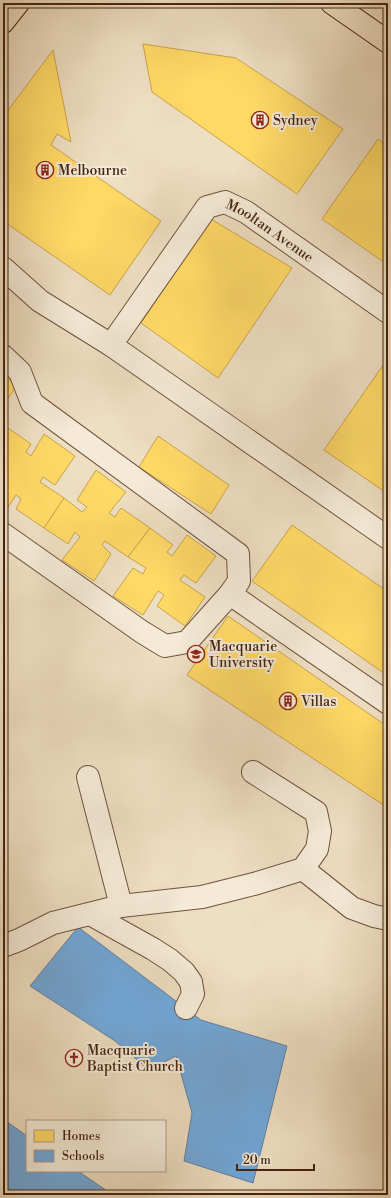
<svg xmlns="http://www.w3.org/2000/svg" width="391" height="1198" viewBox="0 0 391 1198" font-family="'Libre Bodoni',serif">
<rect width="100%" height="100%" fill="#eedec2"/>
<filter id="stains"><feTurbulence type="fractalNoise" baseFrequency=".005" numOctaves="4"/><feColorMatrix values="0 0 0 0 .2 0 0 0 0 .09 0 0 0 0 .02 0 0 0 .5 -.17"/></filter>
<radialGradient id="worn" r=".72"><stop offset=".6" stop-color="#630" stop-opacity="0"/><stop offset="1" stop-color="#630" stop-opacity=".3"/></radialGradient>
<!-- homes -->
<g fill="#ffd966" stroke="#c8a34c">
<polygon points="143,44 236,58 343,129 297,194 152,92"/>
<polygon points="53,50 71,142 57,134 51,145 161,221 110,295 3,221 3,117"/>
<polygon points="378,139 388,146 388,265 322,219"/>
<polygon points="211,219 292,268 218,378 141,323"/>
<polygon points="388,358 388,494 324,450"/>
<polygon points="3,376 17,385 3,406"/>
<polygon points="3,425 8,428 3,435"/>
<polygon points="8,428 31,444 26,452 31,456 44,434 75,456 55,485 43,477 40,482 64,498 44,528 16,509 21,499 16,495 3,515 3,475 6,470 3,468 3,435"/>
<polygon points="158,436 229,485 211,514 139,467"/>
<polygon points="96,470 126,492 109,513 115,517 121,508 150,528 128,557 105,541 102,545 111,554 94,581 62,560 80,537 75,532 68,544 44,528 64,498 82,512 87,507 77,500"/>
<polygon points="292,525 388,592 388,676 252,581"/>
<polygon points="150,528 173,545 167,552 172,556 187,535 216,556 196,583 184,575 180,580 205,597 185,626 157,606 164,595 158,591 143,615 113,596 133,568 143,574 146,568 128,557"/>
<polygon points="228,616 388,727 388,808 187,675"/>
</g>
<!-- schools -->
<g fill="#6fa8dc" stroke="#63809f">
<polygon points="78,927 201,1020 287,1046 253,1183 184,1161 192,1113 176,1056 149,1070 115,1041 30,986"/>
<polygon points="3,1119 27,1136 27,1171 78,1171 113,1195 3,1195"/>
</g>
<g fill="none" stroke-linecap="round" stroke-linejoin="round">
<defs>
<g id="minor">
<polyline points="3,268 40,301 111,345 388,538"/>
<path id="s1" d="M111,345L207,207L225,202L246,212L388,312"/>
<polyline points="3,356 20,372 32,403 238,554 239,581 230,594 187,642 165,646 142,632 3,534"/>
<polyline points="230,594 388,703"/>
<polyline points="88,777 121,906"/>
<polyline points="303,869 352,908 374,916 388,919"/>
<polyline points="90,914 153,949 170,960 184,972 191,982 193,994 186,1008"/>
<polyline points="3,946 19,940 53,923 121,906 202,897 254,884 303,869 317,849 320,831 316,812 253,772"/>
</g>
<g id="major">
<polyline points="332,3 388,42"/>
<polyline points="3,22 18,3"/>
</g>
</defs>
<!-- minor casing -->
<use href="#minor" stroke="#70523d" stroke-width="24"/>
<!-- major casing -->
<use href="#major" stroke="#462411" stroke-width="24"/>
<!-- minor -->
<use href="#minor" stroke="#f4ead7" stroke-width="22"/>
<!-- major -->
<use href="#major" stroke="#eedec2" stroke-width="22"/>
</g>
<!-- icons -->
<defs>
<symbol id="building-ring" viewBox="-11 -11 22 22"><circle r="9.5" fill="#f4ead7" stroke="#8f2418" stroke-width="1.5"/><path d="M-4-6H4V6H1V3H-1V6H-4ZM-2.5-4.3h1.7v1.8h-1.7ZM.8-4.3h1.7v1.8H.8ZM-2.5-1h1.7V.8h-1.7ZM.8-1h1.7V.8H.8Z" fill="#8f2418"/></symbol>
<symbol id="university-ring" viewBox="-11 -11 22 22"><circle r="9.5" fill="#f4ead7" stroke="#8f2418" stroke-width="1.5"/><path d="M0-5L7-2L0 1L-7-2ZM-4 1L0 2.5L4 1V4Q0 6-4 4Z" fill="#8f2418"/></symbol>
<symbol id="church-ring" viewBox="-11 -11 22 22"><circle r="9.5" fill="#f4ead7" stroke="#8f2418" stroke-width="1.5"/><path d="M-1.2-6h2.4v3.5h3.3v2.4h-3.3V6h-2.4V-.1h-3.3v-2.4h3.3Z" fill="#8f2418"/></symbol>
</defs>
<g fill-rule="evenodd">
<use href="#building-ring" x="250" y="110" width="20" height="20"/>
<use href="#building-ring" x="35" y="160" width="20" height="20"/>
<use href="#university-ring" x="186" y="644" width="20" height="20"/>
<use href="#building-ring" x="278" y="691" width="20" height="20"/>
<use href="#church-ring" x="64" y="1048" width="20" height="20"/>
</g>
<g text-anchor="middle" stroke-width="4" stroke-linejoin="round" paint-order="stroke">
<!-- poi labels -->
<g font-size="14" fill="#462411" stroke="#f4ead7" text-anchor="start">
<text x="273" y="125">Sydney</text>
<text x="58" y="175">Melbourne</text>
<text x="209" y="651">Macquarie<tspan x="209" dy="16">University</tspan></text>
<text x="301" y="706">Villas</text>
<text x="87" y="1055">Macquarie<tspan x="87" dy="16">Baptist Church</tspan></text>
</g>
<!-- street labels -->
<g font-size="14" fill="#462411" stroke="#f4ead7">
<text dy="5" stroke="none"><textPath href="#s1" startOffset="240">Mooltan Avenue</textPath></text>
</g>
</g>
<!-- margin -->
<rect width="391" height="1198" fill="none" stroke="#eedec2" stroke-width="16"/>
<rect x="4" y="4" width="383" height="1190" fill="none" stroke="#462411" stroke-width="2"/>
<rect x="8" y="8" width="375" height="1182" fill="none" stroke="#462411"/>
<!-- legend -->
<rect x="26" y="1120" width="140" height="52" fill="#f4ead7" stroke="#ae9b88"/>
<rect x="34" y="1130" width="20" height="12" fill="#ffd966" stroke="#ae9b88"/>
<text x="62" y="1140" font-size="12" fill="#462411">Homes</text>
<rect x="34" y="1150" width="20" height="12" fill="#6fa8dc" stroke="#ae9b88"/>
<text x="62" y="1160" font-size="12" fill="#462411">Schools</text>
<!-- scale -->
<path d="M237 1164v6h77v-6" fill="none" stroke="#462411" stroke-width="2"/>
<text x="243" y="1164" font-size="12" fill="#462411" stroke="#f4ead7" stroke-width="3" paint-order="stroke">20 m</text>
<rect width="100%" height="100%" filter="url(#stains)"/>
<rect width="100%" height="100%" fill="url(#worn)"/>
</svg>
